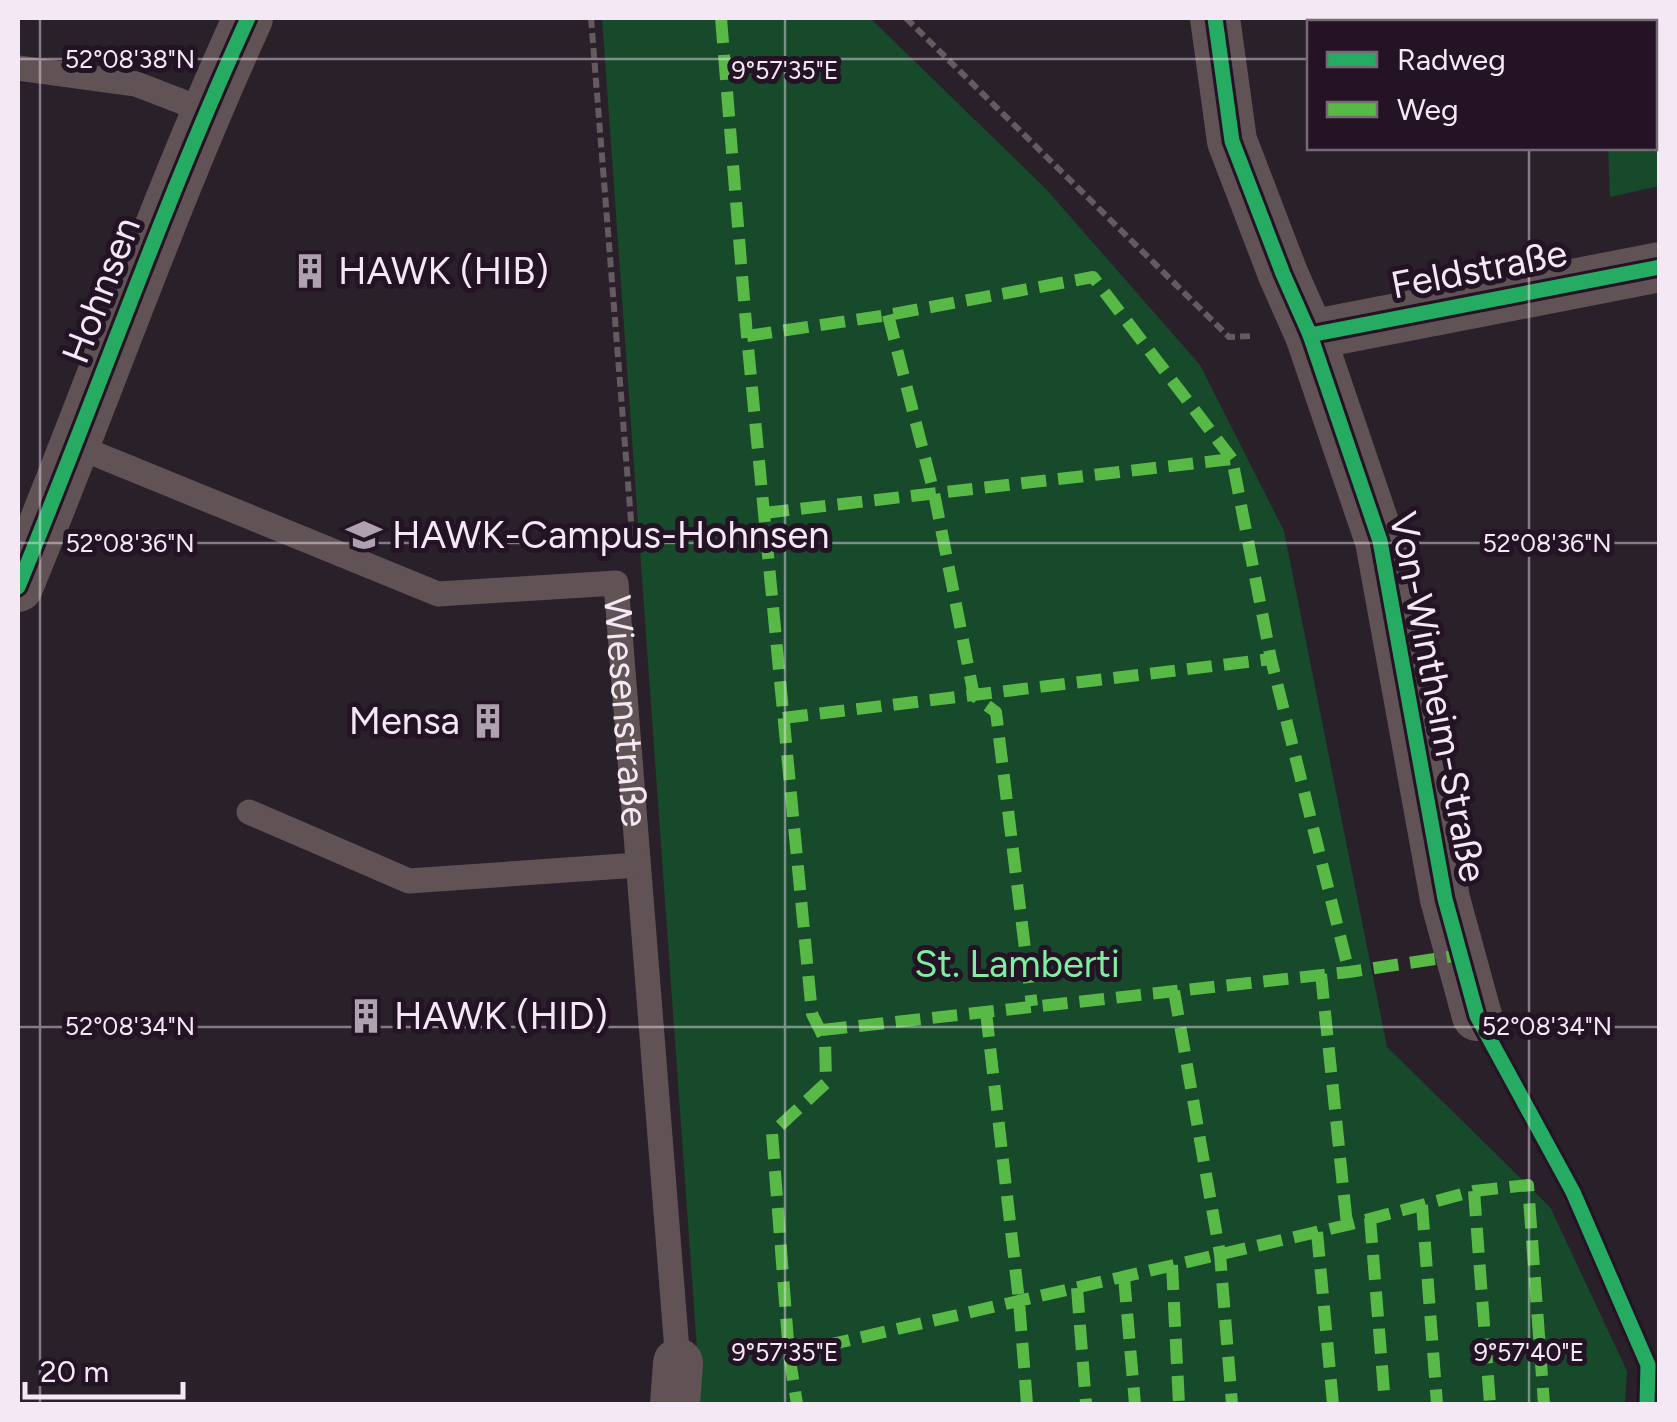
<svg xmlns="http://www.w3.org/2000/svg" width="1677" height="1422" viewBox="0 0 1677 1422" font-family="Figtree,sans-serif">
<rect width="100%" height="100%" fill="#2a202a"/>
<!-- green -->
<g fill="#164a2a">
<polygon points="602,18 870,18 1046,189 1200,365 1284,531 1387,1047 1550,1207 1627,1371 1625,1404 697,1404 698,1363"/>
<polygon points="1655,124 1659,126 1659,186 1610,197 1608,148 1654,148"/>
</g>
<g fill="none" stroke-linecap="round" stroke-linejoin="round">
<!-- path -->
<g stroke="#655a5e" stroke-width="6" stroke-dasharray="10 5" stroke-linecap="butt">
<polyline points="591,18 632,533 627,549"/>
<polyline points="906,18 1229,337 1253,336"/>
</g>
<!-- lane -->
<g stroke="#615355" stroke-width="25">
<polyline points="18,68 136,84 206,111"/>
<path id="s1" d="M76,446L438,594L616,583L678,1363"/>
<polyline points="249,812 409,881 638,865"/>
</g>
<!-- street -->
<g stroke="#615355" stroke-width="50">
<polyline points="1215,18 1232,141 1283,274 1310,335 1380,541 1445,899 1477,1016"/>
<polyline points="1310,335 1660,267"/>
<path d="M18,587C96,398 163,204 248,18"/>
<polyline points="675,1404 678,1363"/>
</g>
<!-- quiet -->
<g stroke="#58b947" stroke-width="12" stroke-dasharray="25 12" stroke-linecap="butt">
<polyline points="721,18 747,336 812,1014 825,1040 826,1083 772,1133 789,1354 797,1404"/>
<polyline points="888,315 934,493 974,696 996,712 1032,1006"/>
<polyline points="747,336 888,315 1093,277 1232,459"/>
<polyline points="764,513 1232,459 1271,659"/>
<polyline points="783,718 1271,659 1349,972"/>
<polyline points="1321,974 1347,1225"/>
<polyline points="1174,991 1220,1254 1232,1404"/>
<polyline points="986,1012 1019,1301 1027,1404"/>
<polyline points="822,1030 1349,972 1461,955"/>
<polyline points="1474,1191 1490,1404"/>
<polyline points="1422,1205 1437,1404"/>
<polyline points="1370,1218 1385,1404"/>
<polyline points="1317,1232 1333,1404"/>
<polyline points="1172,1265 1179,1404"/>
<polyline points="1124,1277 1135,1404"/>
<polyline points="1077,1288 1086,1404"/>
<polyline points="789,1354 1347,1225 1474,1191 1528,1185 1544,1404"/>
</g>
<defs>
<g id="cycleway">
<polyline points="1215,18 1232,141 1283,274 1310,335 1380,541 1445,899 1477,1016 1573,1192 1648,1365 1647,1404"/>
<polyline points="1310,335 1660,267"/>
<path d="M18,587C96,398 163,204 248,18"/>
</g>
</defs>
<!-- cycleway casing -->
<use href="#cycleway" stroke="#241325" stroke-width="21"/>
<!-- cycleway -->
<use href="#cycleway" stroke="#26ab63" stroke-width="15"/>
</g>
<!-- ticks -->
<path fill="none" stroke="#f4e8f4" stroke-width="2.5" stroke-opacity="0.45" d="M40,18V1404M785,18V1404M1529,18V22M18,59H1310M1654,59H1660M1529,148V1404M18,543H1660M18,1027H1660"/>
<!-- icons -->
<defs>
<symbol id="building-bare" viewBox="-9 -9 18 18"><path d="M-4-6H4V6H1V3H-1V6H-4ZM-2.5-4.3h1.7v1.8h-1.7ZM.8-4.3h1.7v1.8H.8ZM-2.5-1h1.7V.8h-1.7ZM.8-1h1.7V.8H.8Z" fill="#ada2ad" stroke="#241325" stroke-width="2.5" paint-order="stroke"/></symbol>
<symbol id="university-bare" viewBox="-9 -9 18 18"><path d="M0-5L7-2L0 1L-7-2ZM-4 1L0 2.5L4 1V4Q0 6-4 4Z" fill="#ada2ad" stroke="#241325" stroke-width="2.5" paint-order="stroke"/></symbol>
</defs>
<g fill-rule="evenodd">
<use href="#building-bare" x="285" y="246" width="50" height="50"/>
<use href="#university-bare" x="339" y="510" width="50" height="50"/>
<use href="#building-bare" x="463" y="696" width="50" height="50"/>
<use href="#building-bare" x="341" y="991" width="50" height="50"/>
</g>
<g text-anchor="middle" stroke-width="10" stroke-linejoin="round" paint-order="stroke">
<!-- street labels -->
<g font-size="38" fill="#f4e8f4" stroke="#241325">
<text transform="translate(1479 269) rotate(-11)" y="13">Feldstraße</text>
<text transform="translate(101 290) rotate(-69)" y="13">Hohnsen</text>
<text transform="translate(1438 697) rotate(79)" y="13">Von-Wintheim-Straße</text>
<text dy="13" stroke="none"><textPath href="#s1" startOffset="698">Wiesenstraße</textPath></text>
</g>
<!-- poi labels -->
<g font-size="38" fill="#f4e8f4" stroke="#241325" text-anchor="start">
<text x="338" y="284">HAWK (HIB)</text>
<text x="392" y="548">HAWK-Campus-Hohnsen</text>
<text x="460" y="734" text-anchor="end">Mensa</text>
<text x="394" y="1029">HAWK (HID)</text>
</g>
<!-- park labels -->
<g font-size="38" fill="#7df0a0" stroke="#241325">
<text x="1017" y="977">St. Lamberti</text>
</g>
</g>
<g font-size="25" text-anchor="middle" fill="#f4e8f4" stroke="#241325" stroke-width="10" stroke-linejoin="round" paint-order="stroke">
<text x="130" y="68">52°08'38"N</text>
<text x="785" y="79">9°57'35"E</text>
<text x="130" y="552">52°08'36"N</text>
<text x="1547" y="552">52°08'36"N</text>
<text x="130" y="1035">52°08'34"N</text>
<text x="1547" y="1035">52°08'34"N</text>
<text x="785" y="1361">9°57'35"E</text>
<text x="1529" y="1361">9°57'40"E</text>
</g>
<!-- border -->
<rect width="1677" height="1422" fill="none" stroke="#f4e8f4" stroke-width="40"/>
<!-- legend -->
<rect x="1307" y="20" width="350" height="130" fill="#241325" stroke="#776878" stroke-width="2.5"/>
<rect x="1327" y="52" width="50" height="15" fill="#26ab63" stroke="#776878" stroke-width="2.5"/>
<text x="1397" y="70" font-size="30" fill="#f4e8f4">Radweg</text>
<rect x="1327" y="102" width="50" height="15" fill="#58b947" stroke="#776878" stroke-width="2.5"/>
<text x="1397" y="120" font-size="30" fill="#f4e8f4">Weg</text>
<!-- scale -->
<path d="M25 1382v15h158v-15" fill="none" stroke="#f4e8f4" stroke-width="5"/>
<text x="40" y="1382" font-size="30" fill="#f4e8f4" stroke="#241325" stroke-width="8" paint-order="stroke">20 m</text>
</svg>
